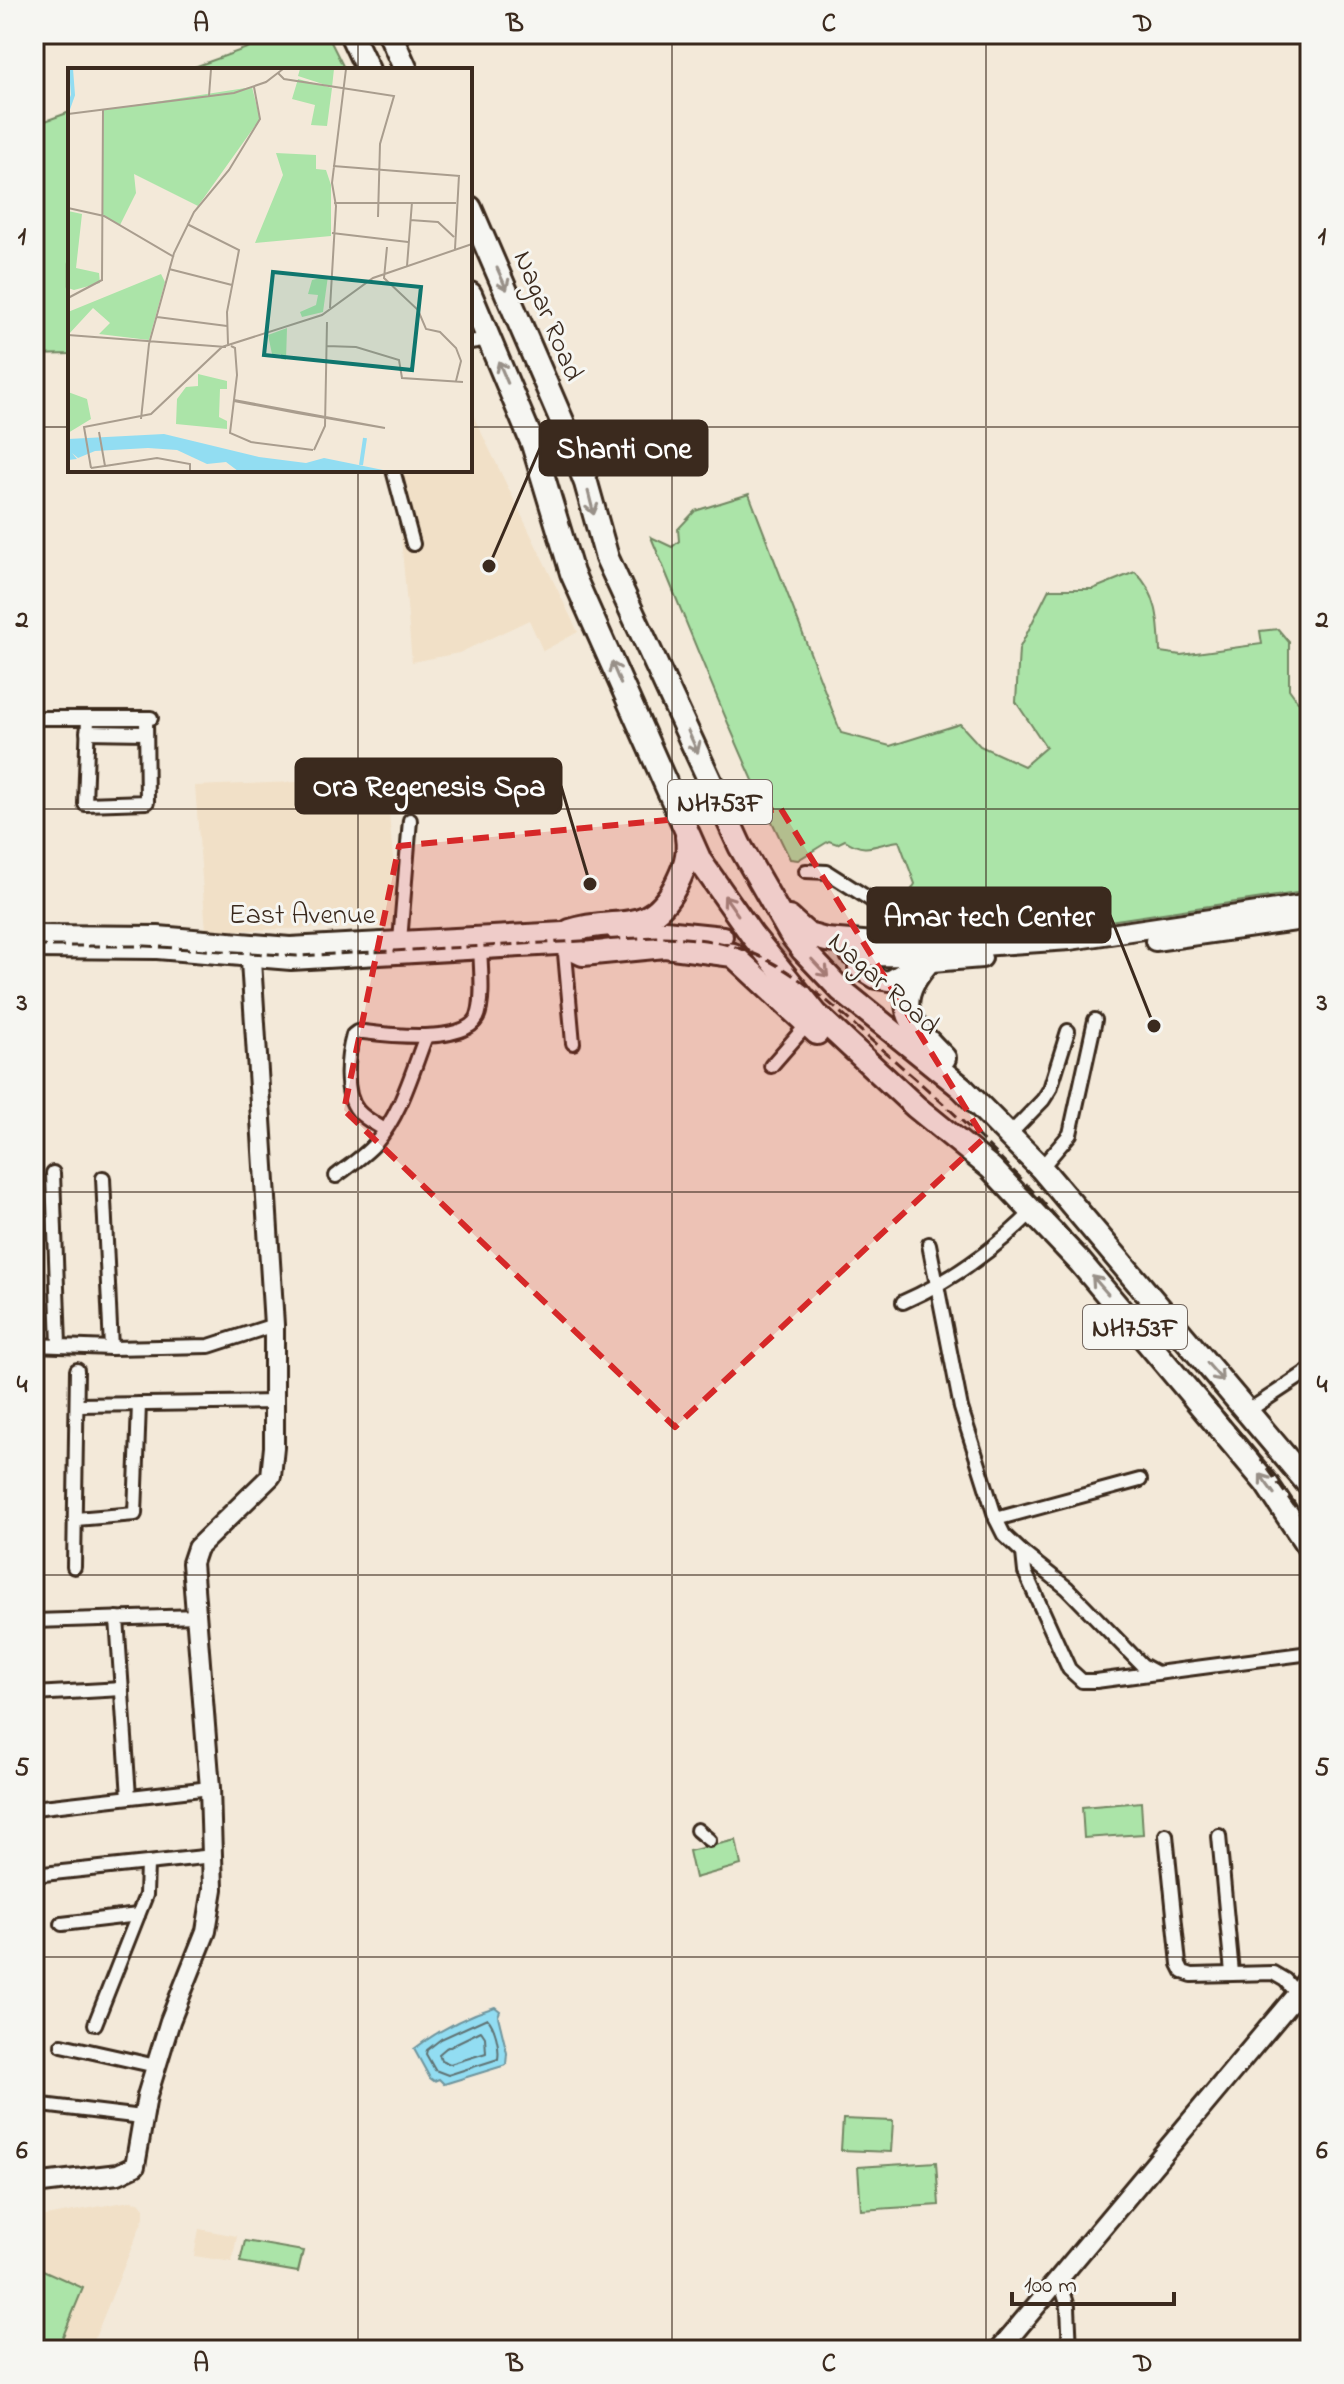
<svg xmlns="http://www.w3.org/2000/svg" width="1344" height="2384" viewBox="0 0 1344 2384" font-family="'Indie Flower',sans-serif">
<rect width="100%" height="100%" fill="#f3e9d9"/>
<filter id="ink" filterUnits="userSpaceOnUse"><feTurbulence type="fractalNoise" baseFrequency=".0125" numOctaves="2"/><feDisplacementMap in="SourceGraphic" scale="16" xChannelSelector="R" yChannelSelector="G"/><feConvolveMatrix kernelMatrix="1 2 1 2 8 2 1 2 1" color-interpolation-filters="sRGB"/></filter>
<g filter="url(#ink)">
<!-- built -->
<g fill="#f1e0c7">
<polygon points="470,409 578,632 543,651 529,620 459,653 412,662 395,470 470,470"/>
<polygon points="391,778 387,791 399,926 206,931 195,786"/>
<polygon points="130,2201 139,2202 144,2208 144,2217 90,2350 34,2350 34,2218"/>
<polygon points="199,2229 237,2236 232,2262 194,2256"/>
</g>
<!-- green -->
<g fill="#abe4a8" stroke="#738763" stroke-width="2">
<polygon points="286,34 327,34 345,70 186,70"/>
<polygon points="70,112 70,354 34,355 34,273 37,272 34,125"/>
<path d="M749,494L841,733L890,746L960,724L980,746L1024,766L1046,747L1016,702L1019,649L1049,589H1093L1135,572C1158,593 1159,622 1160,652L1181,655L1262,644L1260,631L1278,629L1289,642V689L1302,707L1305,743L1310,748V891L1096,923L1041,928H987L917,933L900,909L915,884L899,841C877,843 867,855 845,840L837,844L829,841L798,860L790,859C738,754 696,645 651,537L672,547L679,541L678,529L695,511Z"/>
<polygon points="1141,1802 1143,1834 1084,1838 1082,1807"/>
<polygon points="736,1840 741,1865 695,1878 689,1851"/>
<polygon points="843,2119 893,2121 891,2152 841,2150"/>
<polygon points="936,2162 939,2205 861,2210 858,2167"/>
<polygon points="245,2241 303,2251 298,2272 240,2262"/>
<polygon points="34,2266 83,2288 59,2346 52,2343 49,2350 34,2350"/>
</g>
<!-- water -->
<path fill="#92ddf2" stroke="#6f959d" stroke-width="2" d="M495,2007L500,2011L498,2016L507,2053L506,2065L444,2084L439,2079L434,2081L430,2078L414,2049C439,2030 465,2016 495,2007Z"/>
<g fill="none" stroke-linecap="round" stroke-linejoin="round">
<!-- shore -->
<g stroke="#5e7273" stroke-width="2">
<path d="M487,2018C495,2026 500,2047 498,2059L448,2075L435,2070L426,2054L427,2050L441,2039Z"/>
<polygon points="481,2031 485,2037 486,2053 450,2064 441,2060 439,2054 446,2048"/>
</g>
<!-- secondary-tunnel -->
<polyline stroke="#cec3b4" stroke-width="18" stroke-dasharray="18 9" stroke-linecap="butt" points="722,945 820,958 858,968"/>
<defs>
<g id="street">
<polyline points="470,342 489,339"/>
<polyline points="393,470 413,544"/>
<polyline points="34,718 151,718"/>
<polyline points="88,718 85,804 147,802 146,718"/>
<polyline points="87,732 146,733"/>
<polyline points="806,871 827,872 871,900 902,913 910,926 909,946"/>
<polyline points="400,941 410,820"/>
<polyline points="564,942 573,1043"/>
<polyline points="771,1066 811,1020"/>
<path d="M385,1130C377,1125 365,1119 358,1111C343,1093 347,1057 353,1035L357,1032H364C388,1035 463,1044 477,1018C485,1002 480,961 480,943"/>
<polyline points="1009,1135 1043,1100 1050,1089 1068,1031"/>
<polyline points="1041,1168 1070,1134 1095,1020"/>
<polyline points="53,1173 59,1345"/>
<path d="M336,1176C349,1166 364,1156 375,1144C401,1114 412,1072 426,1036"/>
<polyline points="103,1178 111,1348"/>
<polyline points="929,1244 961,1408 996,1519 1004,1535 1023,1553 1025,1572 1069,1669 1082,1681 1096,1681 1310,1653"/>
<path d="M903,1302C951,1281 996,1248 1033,1211"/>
<polyline points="34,1345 111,1348 209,1346 274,1325"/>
<polyline points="78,1405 275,1402"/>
<polyline points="1248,1411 1310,1370"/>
<polyline points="76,1519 135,1514 139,1404"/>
<polyline points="996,1519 1140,1480"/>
<polyline points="1023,1553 1067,1588 1142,1665 1155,1672"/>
<polyline points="74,1567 77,1370"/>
<polyline points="117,1618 129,1797"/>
<polyline points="34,1621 198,1616"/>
<polyline points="34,1694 122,1689"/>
<polyline points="34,1808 210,1788"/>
<polyline points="697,1830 709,1840"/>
<polyline points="1166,1835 1179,1964 1183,1972 1192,1975 1273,1973 1285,1980 1297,1994"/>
<polyline points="1219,1836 1232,1973"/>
<polyline points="34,1875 213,1856"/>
<polyline points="62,1924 138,1915"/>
<polyline points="95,2024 146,1895 147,1864"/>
<polyline points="62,2045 156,2066"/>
<polyline points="34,2104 142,2117"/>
<polyline points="1059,2278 1068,2307 1070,2350"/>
</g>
<g id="secondary">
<polyline points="616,931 665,930 723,936"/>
<polyline points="34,935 158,936 290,947 582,931"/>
<polyline points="1155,941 1310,919"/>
<polyline points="34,948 157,949 291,960 574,944"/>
<path d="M850,955C879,956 908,959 935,949L1070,940L1310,904"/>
<polyline points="858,968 876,979 889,981 919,963 982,958"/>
<polyline points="34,2184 118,2174 135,2166 147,2096 170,2021 206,1931 213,1889 210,1788 192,1563 197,1548 271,1476 274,1447 274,1325 250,945"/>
<polyline points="999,2350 1297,1994 1310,1975"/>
</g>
<g id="highway">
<polyline points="351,34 368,70"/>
<polyline points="390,34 406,70"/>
<polyline points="470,208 562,421 586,483 607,558 740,846 790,933 803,950 841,990 961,1087 1041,1168 1310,1486"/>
<polyline points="470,294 533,444 572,573 700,861 752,935 816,1014 916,1107 991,1168 1080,1262 1266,1483 1310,1549"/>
<polyline points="789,918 808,935 826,940 935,949"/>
<path d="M570,931C617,915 648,939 676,885C684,869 690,855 687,837"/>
<polyline points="564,945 583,954 665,946 733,955 817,1033"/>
<path d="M927,963C890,1006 910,1023 944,1058"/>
</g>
</defs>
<!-- street casing -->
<use href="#street" stroke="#3b2a1e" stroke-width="18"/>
<!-- secondary casing -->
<use href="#secondary" stroke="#3b2a1e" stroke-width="24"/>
<!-- highway casing -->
<use href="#highway" stroke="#3b2a1e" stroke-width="28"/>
<!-- street -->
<use href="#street" stroke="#f6f6f2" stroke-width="12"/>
<!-- secondary -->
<use href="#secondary" stroke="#f6f6f2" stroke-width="18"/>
<!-- highway -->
<use href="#highway" stroke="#f6f6f2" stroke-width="22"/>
<!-- rail -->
<g stroke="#3b2a1e" stroke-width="3" stroke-dasharray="12 6" stroke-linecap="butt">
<path d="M34,946H145L297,956L656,937C689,937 721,940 752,953C801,973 839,1012 879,1047C947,1106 1013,1165 1071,1234"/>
<polyline points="1211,1398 1258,1455 1310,1528"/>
</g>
</g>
<!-- one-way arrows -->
<defs><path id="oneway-shaft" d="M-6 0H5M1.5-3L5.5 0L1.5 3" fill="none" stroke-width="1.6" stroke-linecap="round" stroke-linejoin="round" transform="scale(2)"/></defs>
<g stroke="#989088">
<use href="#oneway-shaft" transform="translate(502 279) rotate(66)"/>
<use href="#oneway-shaft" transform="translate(503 372) rotate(-113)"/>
<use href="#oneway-shaft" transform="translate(591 503) rotate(76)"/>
<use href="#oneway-shaft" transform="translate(616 673) rotate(-113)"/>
<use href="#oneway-shaft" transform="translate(693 742) rotate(66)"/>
<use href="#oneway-shaft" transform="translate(731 905) rotate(-125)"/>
<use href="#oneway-shaft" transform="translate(820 968) rotate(47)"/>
<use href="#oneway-shaft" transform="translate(1100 1285) rotate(-131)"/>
<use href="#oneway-shaft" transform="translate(1215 1372) rotate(49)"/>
<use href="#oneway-shaft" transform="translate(1267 1484) rotate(-126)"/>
</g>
</g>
<!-- marked area -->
<path fill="#d62828" fill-opacity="0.2" stroke="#d62828" stroke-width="6" stroke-dasharray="16 10" stroke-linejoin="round" d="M781,809L984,1138L675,1427L344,1110L399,846Z"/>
<!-- grid -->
<path fill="none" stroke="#3b2a1e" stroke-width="2" stroke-opacity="0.55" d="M358,34V70M672,34V2350M986,34V2350M34,427H70M470,427H1310M358,470V2350M34,809H1310M34,1192H1310M34,1575H1310M34,1957H1310"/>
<g text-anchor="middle" stroke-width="6" stroke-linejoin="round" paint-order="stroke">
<!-- shield labels -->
<g fill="#f6f6f2" stroke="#73675e" stroke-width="2">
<rect x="668" y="780" width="104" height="44" rx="6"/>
<rect x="1083" y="1305" width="104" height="44" rx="6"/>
</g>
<g font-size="26" font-weight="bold" fill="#3b2a1e">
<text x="720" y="811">NH753F</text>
<text x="1135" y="1336">NH753F</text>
</g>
<!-- street labels -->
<g font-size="28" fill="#3b2a1e" stroke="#f6f6f2">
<text transform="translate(550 315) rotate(67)" y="10">Nagar Road</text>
<text x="302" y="923">East Avenue</text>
<text transform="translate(885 982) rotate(42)" y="10">Nagar Road</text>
</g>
</g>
<!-- overview -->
<g transform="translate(68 68)">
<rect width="404" height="404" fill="#f3e9d9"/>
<path d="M232,1H266L264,19L230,8ZM230,11L264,20L259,58L243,57L247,37L224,31ZM184,19L192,51L130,138L66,106L68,125L52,157L34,148L35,42ZM208,85L248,87V101L258,102L263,117V168L187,175L215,107ZM0,143L14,146L8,200L31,205L32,215L6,222L0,220ZM93,206L97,214L81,272L31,266L42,255L25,240L0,267V244ZM260,208L255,244L234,249L232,244L248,237L250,227L240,226L244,212ZM219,260L218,292L213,291V286H204L200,267ZM130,306L159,313V321H152L151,349L159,353V361L108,356L109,331L118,319L130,318ZM0,324L19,331L23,351L0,365Z" fill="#abe4a8"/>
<path d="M96,366L191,389L238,395L256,390L320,403H170L158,394L139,396L109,382L80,380L27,383L10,390L4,385L9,391L0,392V371Z" fill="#92ddf2"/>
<path fill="none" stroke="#92ddf2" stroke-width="4" d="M0,41L5,27L3,1M293,397L297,370"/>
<path fill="none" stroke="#a99d8e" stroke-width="2" d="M210,5L216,11L326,28L312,76L310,149M141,28L143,1M0,46L166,25L198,14L215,1M265,98L392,108M266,135H388M0,140L36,148L106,189M342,152L370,154L386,169M119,156L171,182L159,244L160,276M264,165L340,174M319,179L316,210L350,242L358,261L372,264L388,280L393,293L388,313M387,181L391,107M339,198L344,134M101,201L164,217M34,213L35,41M0,230L34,212M262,240L268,138L264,115L278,1M89,249L159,258M0,267L158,279M163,278L167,280L169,307L162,365L183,374L245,382M258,278L288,279L331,292L334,310L395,314M166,333L229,345L317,360L166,332M73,351L81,276L106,185L126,144L161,102L192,51L186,19M246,382L257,358L259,254M37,398L89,390L122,396V403M23,400L16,359L83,346L154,279L254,247L305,210L404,176M23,400L37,398L31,364"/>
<path fill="#0f766e" fill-opacity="0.15" stroke="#0f766e" stroke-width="4" d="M205,204L353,219L344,302L196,287Z"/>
<rect width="404" height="404" fill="none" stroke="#3b2a1e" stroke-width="4"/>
</g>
<!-- callouts -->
<path fill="none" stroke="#3b2a1e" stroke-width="3" d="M489 566L540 448M590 884L561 786M1154 1026L1110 915"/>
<g fill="#3b2a1e" stroke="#f6f6f2" stroke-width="3">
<circle cx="489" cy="566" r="8"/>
<circle cx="590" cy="884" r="8"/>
<circle cx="1154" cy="1026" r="8"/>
</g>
<g fill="#3b2a1e" stroke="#3b2a1e" stroke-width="3">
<rect x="540" y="421" width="167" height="54" rx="8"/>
<rect x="296" y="759" width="265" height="54" rx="8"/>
<rect x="868" y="888" width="242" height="54" rx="8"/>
</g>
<g font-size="30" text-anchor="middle" font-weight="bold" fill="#fff">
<text x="624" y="458">Shanti One</text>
<text x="429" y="796">Ora Regenesis Spa</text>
<text x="989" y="926">Amar tech Center</text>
</g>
<!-- margin -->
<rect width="1344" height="2384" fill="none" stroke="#f6f6f2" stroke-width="88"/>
<!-- scale -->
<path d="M1012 2292v12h162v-12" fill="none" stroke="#3b2a1e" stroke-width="4"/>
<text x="1024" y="2292" font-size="24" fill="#3b2a1e" stroke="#f6f6f2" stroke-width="6" paint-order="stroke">100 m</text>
<rect x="44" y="44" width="1256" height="2296" fill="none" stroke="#3b2a1e" stroke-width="3"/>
<g font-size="26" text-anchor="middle" font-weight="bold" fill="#3b2a1e">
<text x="201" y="31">A</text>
<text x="515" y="31">B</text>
<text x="829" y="31">C</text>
<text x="1143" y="31">D</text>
<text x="22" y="244">1</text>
<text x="1322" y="244">1</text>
<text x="22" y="627">2</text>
<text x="1322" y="627">2</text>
<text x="22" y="1010">3</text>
<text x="1322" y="1010">3</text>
<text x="22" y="1392">4</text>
<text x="1322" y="1392">4</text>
<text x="22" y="1775">5</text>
<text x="1322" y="1775">5</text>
<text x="22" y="2158">6</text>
<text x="1322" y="2158">6</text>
<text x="201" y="2371">A</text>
<text x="515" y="2371">B</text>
<text x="829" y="2371">C</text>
<text x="1143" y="2371">D</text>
</g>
</svg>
